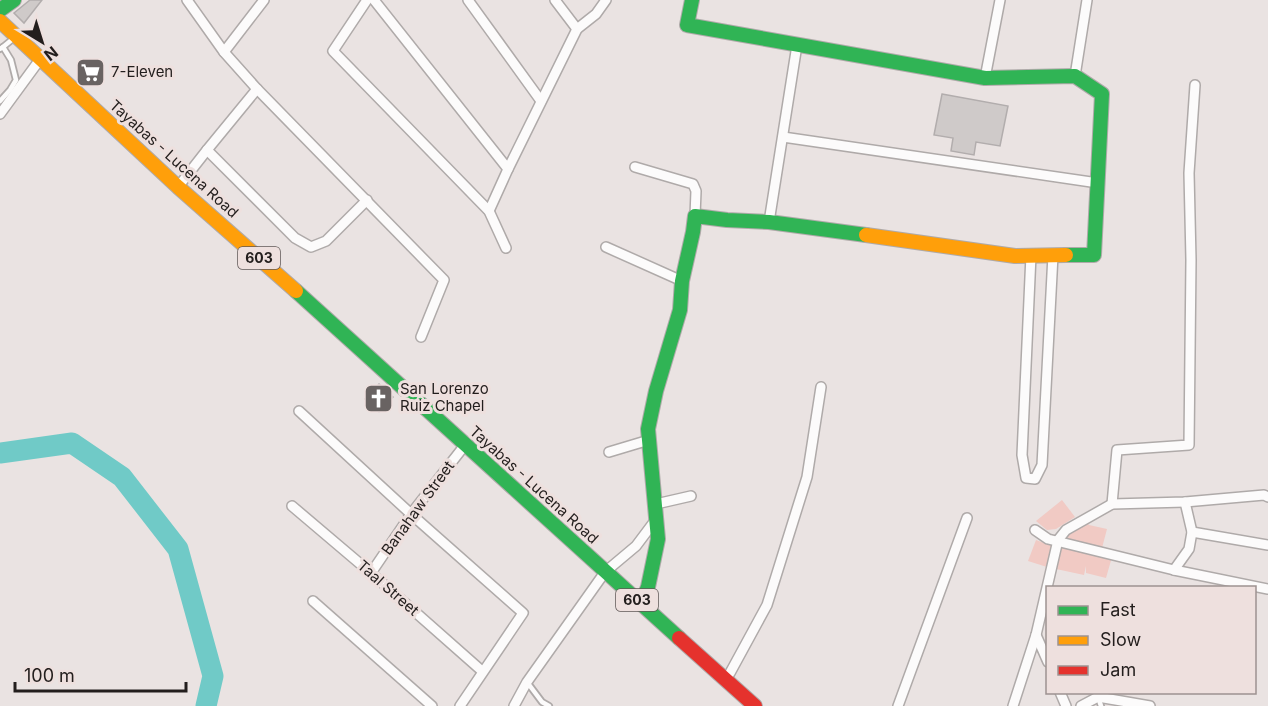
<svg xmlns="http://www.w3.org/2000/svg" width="1268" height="706" viewBox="0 0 1268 706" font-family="Inter,sans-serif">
<rect width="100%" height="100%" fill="#eae3e2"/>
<!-- green -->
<g fill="#f1cac4">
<polygon points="1062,500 1075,517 1056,529 1047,530 1036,521"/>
<polygon points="1086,521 1089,525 1107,529 1102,548 1060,541 1068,531"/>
<polygon points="1036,540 1055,547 1047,567 1028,561"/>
<polygon points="1062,544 1112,557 1106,578 1086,573 1086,566 1084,575 1056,569"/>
</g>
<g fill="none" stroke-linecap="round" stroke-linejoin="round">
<!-- river -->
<polyline stroke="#70cac7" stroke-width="21" points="0,453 72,443 122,477 178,549 213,676 206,706"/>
</g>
<!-- building -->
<g fill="#cfcac9" stroke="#b2adad" stroke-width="1.5">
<polygon points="30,0 42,0 24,23 14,13"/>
<polygon points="942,94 1008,106 1000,146 976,142 974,155 951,151 953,138 934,135"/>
<polygon points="379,384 393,397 379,412 365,399"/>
</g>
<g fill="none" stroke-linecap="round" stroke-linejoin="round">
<defs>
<g id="lane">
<polyline points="0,49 3,47 14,38"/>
<polyline points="0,101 10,90 16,80 11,60 3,47"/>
<polyline points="527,682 542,702 549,706"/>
<polyline points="1098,697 1101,706"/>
</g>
<g id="street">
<polyline points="187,0 224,52 257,89 444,280 421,337"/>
<polyline points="367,0 333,51 489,211 506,248"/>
<polyline points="374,0 508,169"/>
<polyline points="468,0 541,101"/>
<polyline points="555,0 577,29"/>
<polyline points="224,52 264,0"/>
<polyline points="1075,76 1087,0"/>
<polyline points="985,78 1000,0"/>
<polyline points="0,114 41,58"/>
<polyline points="783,137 1098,183"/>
<polyline points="207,150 295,238 311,247 326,241 367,200"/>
<polyline points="635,167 693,184 696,191 695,216"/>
<polyline points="178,187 207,150 257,89"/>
<polyline points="489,211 508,169 577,29 596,14 606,0"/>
<polyline points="769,222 797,45"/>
<polyline points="606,247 682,281"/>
<polyline points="1031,255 1022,455 1026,478 1035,479 1042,465 1053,255"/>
<polyline points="299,411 411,514 523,613 460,706"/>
<polyline points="609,452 649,440"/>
<polyline points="656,504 691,496"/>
<polyline points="1112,504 1117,450 1189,445 1191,260 1189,173 1195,85"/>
<polyline points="292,506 371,573 482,671"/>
<polyline points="1035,530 1048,539 1174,570 1268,589"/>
<polyline points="1192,532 1268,545"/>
<polyline points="1174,570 1189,549 1192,532 1185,502"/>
<polyline points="371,573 411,514 465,445"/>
<polyline points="313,601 432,706"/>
<polyline points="1036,635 1048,662"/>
<polyline points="725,680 730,673 767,605 807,477 821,387"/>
<polyline points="1060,692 1066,706"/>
<polyline points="514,706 527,682 605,572 636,546 657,518"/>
<polyline points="898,706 967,518"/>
<polyline points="1013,706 1036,635 1058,540 1066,530 1112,504 1185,502 1264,495 1268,497"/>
<polyline points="1081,706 1098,697 1150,706"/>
</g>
<g id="fast">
<polyline points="692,0 687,25 985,78 1075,76 1102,94 1094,255 1066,255"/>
<polyline points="0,10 14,0"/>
<polyline points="296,291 679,638"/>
<polyline points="641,604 648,587 658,539 648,429 656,391 680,310 682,281 693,232 695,216 727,220 769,222 866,235"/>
</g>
<g id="slow">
<polyline points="0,21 178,187 296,291"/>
<polyline points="866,235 1015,256 1066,255"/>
</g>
<polyline id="jam" points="679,638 755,706"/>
</defs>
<!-- lane casing -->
<use href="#lane" stroke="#afaaa9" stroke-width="8"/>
<!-- street casing -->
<use href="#street" stroke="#afaaa9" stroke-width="12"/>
<!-- fast casing -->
<use href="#fast" stroke="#afaaa9" stroke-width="16"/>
<!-- slow casing -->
<use href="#slow" stroke="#afaaa9" stroke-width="16"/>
<!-- jam casing -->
<use href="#jam" stroke="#afaaa9" stroke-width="16"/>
<!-- lane -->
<use href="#lane" stroke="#fcfbfb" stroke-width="4.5"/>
<!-- street -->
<use href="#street" stroke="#fcfbfb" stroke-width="9"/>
<!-- fast -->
<use href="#fast" stroke="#30b455" stroke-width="14"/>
<!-- slow -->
<use href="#slow" stroke="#ff9f0a" stroke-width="14"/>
<!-- jam -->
<use href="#jam" stroke="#e5322d" stroke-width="14"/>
</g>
<!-- icons -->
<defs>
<symbol id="supermarket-square" viewBox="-11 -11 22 22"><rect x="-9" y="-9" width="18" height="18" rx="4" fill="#696362" stroke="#eee0de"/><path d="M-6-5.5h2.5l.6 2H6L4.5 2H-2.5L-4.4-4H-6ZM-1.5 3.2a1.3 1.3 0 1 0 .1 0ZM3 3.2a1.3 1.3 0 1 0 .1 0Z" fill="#fff"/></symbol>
<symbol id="church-square" viewBox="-11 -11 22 22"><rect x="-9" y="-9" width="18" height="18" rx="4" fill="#696362" stroke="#eee0de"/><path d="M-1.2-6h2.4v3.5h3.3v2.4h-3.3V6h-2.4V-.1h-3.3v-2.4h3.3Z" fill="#fff"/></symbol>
</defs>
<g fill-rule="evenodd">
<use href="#supermarket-square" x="74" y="56" width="33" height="33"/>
<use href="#church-square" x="362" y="382" width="33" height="33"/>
</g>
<g text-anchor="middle" stroke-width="6" stroke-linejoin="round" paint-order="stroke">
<!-- shield labels -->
<g fill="#eee0de" stroke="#605857" stroke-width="1.5">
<rect x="238" y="247" width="42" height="22" rx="4.5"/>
<rect x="616" y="589" width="42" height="22" rx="4.5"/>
</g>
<g font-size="14" font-weight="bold" fill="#231e1d">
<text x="259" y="263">603</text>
<text x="637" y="605">603</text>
</g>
<!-- poi labels -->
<g font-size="15" fill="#231e1d" stroke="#eee0de" text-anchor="start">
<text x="111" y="77">7-Eleven</text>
<text x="400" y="394">San Lorenzo<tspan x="400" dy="17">Ruiz Chapel</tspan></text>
</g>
<!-- street labels -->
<g font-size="15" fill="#231e1d" stroke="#eee0de">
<text transform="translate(174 159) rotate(42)" y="5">Tayabas - Lucena Road</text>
<text transform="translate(534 485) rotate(42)" y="5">Tayabas - Lucena Road</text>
<text transform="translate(418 508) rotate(-54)" y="5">Banahaw Street</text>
<text transform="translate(388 588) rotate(41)" y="5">Taal Street</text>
</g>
</g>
<!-- legend -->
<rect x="1046" y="586" width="210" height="108" fill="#eee0de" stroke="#9d9291" stroke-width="1.5"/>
<rect x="1058" y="606" width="30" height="9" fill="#30b455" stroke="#9d9291" stroke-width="1.5"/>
<text x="1100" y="616" font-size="18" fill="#231e1d">Fast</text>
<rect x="1058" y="636" width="30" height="9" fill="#ff9f0a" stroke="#9d9291" stroke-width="1.5"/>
<text x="1100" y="646" font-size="18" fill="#231e1d">Slow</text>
<rect x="1058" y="666" width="30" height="9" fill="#e5322d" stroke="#9d9291" stroke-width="1.5"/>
<text x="1100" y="676" font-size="18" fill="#231e1d">Jam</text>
<!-- north arrow -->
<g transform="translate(42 42) rotate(142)" stroke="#eee0de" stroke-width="4.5" paint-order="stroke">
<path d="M0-4.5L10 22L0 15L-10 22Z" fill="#231e1d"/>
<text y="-9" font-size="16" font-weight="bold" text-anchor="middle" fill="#231e1d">N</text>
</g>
<!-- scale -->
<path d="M15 682v9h171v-9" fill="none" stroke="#231e1d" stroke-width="3"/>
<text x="24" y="682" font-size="18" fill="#231e1d" stroke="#eee0de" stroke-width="4.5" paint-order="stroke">100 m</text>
</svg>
